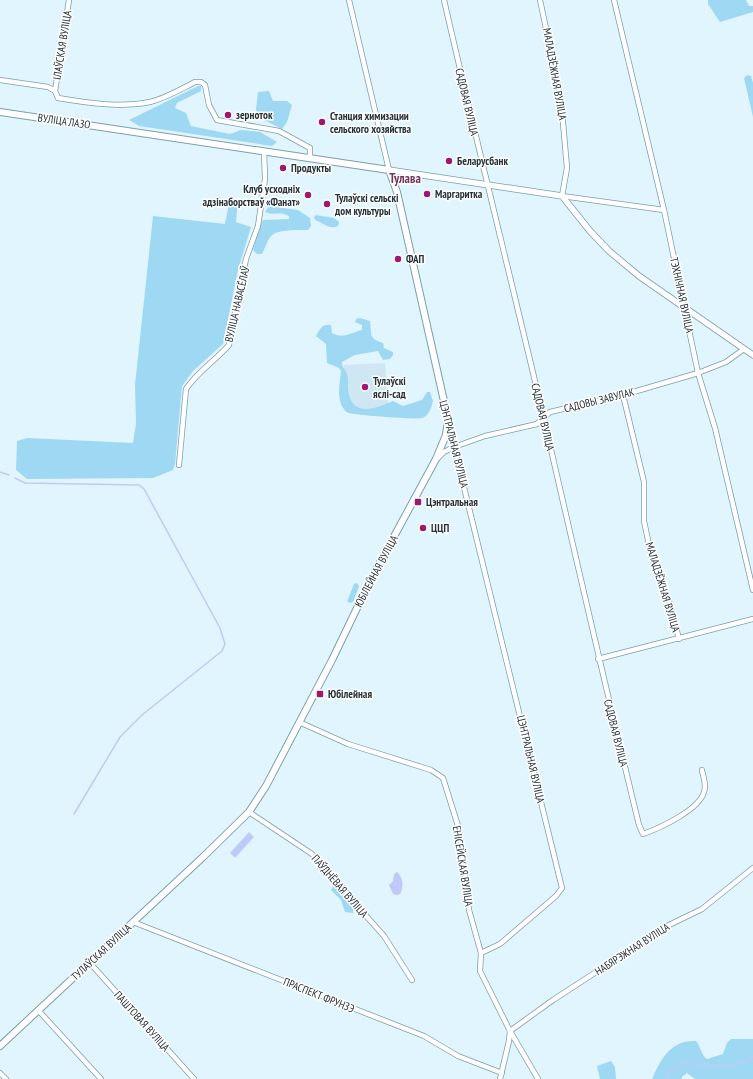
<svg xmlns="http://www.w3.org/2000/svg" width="753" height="1079" viewBox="0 0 753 1079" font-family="'PT Sans Narrow',sans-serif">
<rect width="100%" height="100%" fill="#e1f5ff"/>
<!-- built -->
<polygon fill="#cfe7f3" points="385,363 389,411 344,410 344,365"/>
<!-- green -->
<g fill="#9fd8f2">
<polygon points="708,0 746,0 749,6 753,6 753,12 720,22 708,4"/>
<polygon points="747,75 751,76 753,83 753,117 744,78"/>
<polygon points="198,86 201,86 201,91 177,103 175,108 186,113 191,126 230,134 241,130 260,132 277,142 272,146 139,126 129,120"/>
<polygon points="269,91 273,101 287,101 292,105 287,122 282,129 258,117 256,109 258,92"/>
<polygon points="230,198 238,200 236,222 251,227 238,270 223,344 193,371 182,386 175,464 173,470 153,478 27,479 16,470 17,441 27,438 133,443 136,424 135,385 153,216 225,224"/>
<path d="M269,206L298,210L310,218L311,226L308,230C299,230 277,229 271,236C267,241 265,248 262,254H257L253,250L260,225L263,220L289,219V216C280,211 273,216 265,212Z"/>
<path d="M316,215L334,218L339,222L338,226C330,230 323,223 315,220L314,217Z"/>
<path d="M360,318L370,321C372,335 368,338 383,343L384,348L393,352V355L390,359L383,360L378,351L355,355L342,362C342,367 345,369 347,374C349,380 347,388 349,395C355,418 379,407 393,401L403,406L422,400L427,392H430L433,401C431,408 429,416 422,418C417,420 355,415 349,413C347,413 344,410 344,409C336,399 340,382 341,371L339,368L327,363L326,344L316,336C320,329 322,324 331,325L332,333C344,339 350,333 362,330V325L355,322L356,319Z"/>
<polygon points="357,583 359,586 353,602 350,603 347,601 348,599 354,584"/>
<path d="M334,884L339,885C345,893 355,902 353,913L345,912L341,900L331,890Z"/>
<path d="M731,1039H753V1079H695L687,1073L682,1077V1079H652C661,1059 670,1040 696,1041C701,1047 701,1055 707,1059L723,1054L727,1043Z"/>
<polygon points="611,1061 615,1067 616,1079 600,1079 597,1066"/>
</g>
<!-- water -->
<g fill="#bfcaf8">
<polygon points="249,832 254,837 235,858 230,853"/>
<path d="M397,872C403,877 404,887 400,894L397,895L393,894L389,885L393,881L394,874Z"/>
</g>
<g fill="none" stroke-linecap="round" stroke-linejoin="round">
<!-- stream -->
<g stroke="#bfcaf8" stroke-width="1.5">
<polyline points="0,472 9,475"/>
<polyline points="15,478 25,483 139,485 144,489 220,628 225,644 222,651 142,715 120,737 74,814"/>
<path d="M666,1079L669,1072L682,1063C700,1065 741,1071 753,1056"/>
</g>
<defs>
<g id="minor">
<polyline points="349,0 389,170"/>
<path d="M444,0C476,140 511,279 544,419C575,554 606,690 639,825L643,834C660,828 699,810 704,792C707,785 703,777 702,770"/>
<polyline points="540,0 561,100 567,168 562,196 664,210"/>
<polyline points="614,0 664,210 698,373 715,428 753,590"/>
<path d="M0,80L48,87L55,91L58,98C88,103 120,108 150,102C166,98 181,89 195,82H201L205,85L209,105L217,120L279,131L310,148V158"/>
<polyline points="55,91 69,0"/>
<polyline points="623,395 644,482 644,521 652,559 670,604 679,639"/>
<polyline points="448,422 562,888 556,896 500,944 481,953"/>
<polyline points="437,459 444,452 454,447 485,436 537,424 550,412 623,395 698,373 726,362 744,349"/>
<path d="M179,465L186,389C197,372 215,361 229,345L246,259L258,226L265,179L264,151"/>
<polyline points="598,659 753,619"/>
<polyline points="299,722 348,744 431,770 443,778 459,829 469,910 481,953 480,971 510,1031 538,1079"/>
<polyline points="249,812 312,854 336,879 359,908 384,936 412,980"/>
<polyline points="133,922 424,1036 458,1056 502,1073"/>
<polyline points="90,963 194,1079"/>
<polyline points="38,1010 101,1079"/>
<polyline points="510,1031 553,1000 667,926 702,909 753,868"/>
<polyline points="0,1073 6,1079"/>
<polyline points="500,1079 509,1041 510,1031"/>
</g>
<polyline id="tertiary" points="389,170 562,196 590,231 609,251 639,276 753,355"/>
<polyline id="secondary" points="0,112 389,170 397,192 448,419 446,435 436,459 371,579 332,660 266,786 249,812 203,857 0,1046"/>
</defs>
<!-- minor casing -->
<use href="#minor" stroke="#7d9dac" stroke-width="6"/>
<!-- tertiary casing -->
<use href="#tertiary" stroke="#7d9dac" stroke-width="7"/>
<!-- secondary casing -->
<use href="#secondary" stroke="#7d9dac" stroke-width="8"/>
<!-- minor -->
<use href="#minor" stroke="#fff" stroke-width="4.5"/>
<!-- tertiary -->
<use href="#tertiary" stroke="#fff" stroke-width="5.5"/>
<!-- secondary -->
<use href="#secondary" stroke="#fff" stroke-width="6"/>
</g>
<!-- markers -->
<g fill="#9b1a6f" stroke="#fff" stroke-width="1.5">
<circle cx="228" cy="115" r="4"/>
<circle cx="322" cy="122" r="4"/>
<circle cx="449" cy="161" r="4"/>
<circle cx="283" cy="168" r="4"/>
<circle cx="427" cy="194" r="4"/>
<circle cx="308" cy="195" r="4"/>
<circle cx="327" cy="204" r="4"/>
<circle cx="398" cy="259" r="4"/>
<circle cx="365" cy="387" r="4"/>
<rect x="414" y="498" width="8" height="8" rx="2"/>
<circle cx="423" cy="528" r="4"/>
<rect x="316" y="690" width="8" height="8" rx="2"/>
</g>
<g text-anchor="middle" stroke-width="3" stroke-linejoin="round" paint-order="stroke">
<!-- street labels -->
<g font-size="11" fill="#253239" stroke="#fff">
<text transform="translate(62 45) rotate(-81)" y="4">ІЛАЎСКАЯ ВУЛІЦА</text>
<text transform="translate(555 74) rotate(80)" y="4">МАЛАДЗЁЖНАЯ ВУЛІЦА</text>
<text transform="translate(467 102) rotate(77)" y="4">САДОВАЯ ВУЛІЦА</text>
<text transform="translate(64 121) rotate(8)" y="4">ВУЛІЦА ЛАЗО</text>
<text transform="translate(682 295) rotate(78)" y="4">ТЭХНІЧНАЯ ВУЛІЦА</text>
<text transform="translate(237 304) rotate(-77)" y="4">ВУЛІЦА НАВАСЁЛАЎ</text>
<text transform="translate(599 400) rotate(-14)" y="4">САДОВЫ ЗАВУЛАК</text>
<text transform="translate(543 417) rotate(77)" y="4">САДОВАЯ ВУЛІЦА</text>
<text transform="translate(454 444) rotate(76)" y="4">ЦЭНТРАЛЬНАЯ ВУЛІЦА</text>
<text transform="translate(376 571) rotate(-62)" y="4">ЮБІЛЕЙНАЯ ВУЛІЦА</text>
<text transform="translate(663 587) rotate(73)" y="4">МАЛАДЗЁЖНАЯ ВУЛІЦА</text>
<text transform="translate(616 733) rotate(76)" y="4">САДОВАЯ ВУЛІЦА</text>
<text transform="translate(531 759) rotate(77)" y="4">ЦЭНТРАЛЬНАЯ ВУЛІЦА</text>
<text transform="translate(463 866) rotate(81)" y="4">ЕНІСЕЙСКАЯ ВУЛІЦА</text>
<text transform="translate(340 886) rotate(49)" y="4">ПАЎДНЁВАЯ ВУЛІЦА</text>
<text transform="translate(632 949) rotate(-33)" y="4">НАБЯРЭЖНАЯ ВУЛІЦА</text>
<text transform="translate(101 952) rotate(-43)" y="4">ТУЛАЎСКАЯ ВУЛІЦА</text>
<text transform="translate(319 995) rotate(22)" y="4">ПРАСПЕКТ ФРУНЗЭ</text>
<text transform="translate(142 1021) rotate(48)" y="4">ПАШТОВАЯ ВУЛІЦА</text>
</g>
<!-- poi labels -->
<g font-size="11" font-weight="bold" fill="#253239" stroke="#fff" text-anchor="start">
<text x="236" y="119">зерноток</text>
<text x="330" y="120">Станция химизации<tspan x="330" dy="13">сельского хозяйства</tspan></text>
<text x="457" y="165">Беларусбанк</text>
<text x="291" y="172">Продукты</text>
<text x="300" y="193" text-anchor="end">Клуб усходніх<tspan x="300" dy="13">адзінаборстваў «Фанат»</tspan></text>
<text x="435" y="198">Маргаритка</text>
<text x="335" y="202">Тулаўскі сельскі<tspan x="335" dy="13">дом культуры</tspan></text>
<text x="406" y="263">ФАП</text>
<text x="373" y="385">Тулаўскі<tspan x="373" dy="13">яслі-сад</tspan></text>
<text x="426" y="506">Цэнтральная</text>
<text x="431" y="532">ЦЦП</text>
<text x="328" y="698">Юбілейная</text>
</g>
<!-- quarter labels -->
<g font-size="13" font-weight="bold" fill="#75365b" stroke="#fff">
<text x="405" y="183">Тулава</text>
</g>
</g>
</svg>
